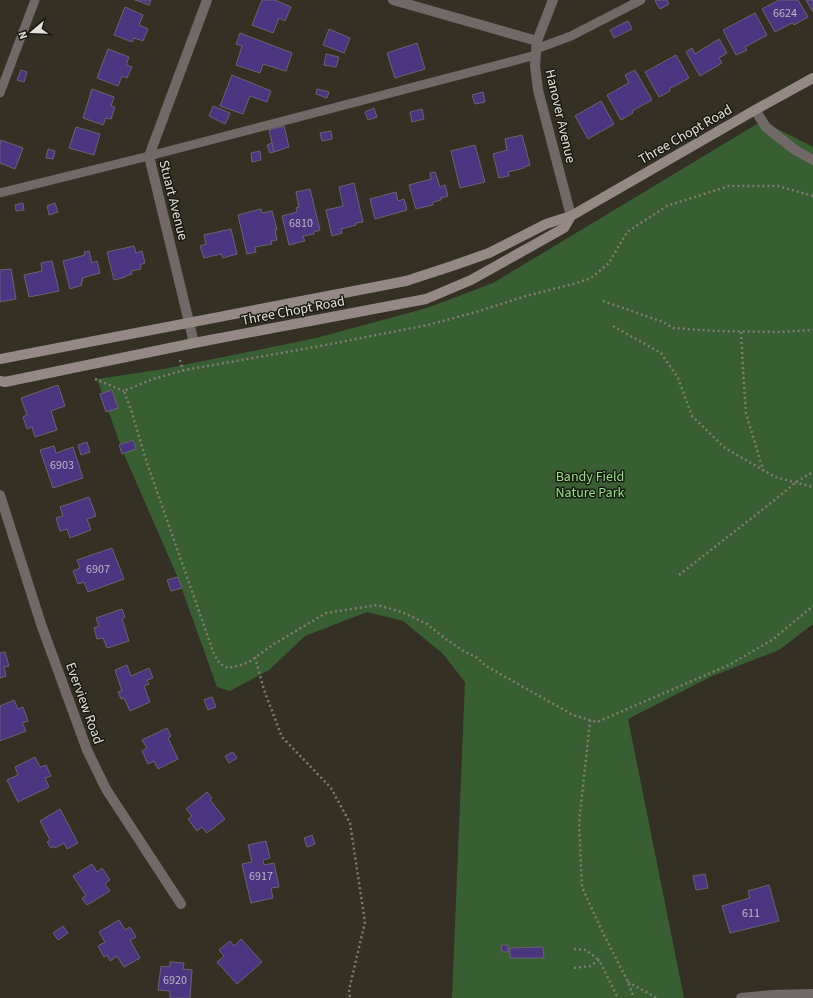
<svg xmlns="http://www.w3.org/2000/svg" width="813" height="998" viewBox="0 0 813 998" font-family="'Source Sans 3',sans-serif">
<rect width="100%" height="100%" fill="#343124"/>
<!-- green -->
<polygon fill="#385f32" points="762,121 813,147 813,624 779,650 710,677 628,719 684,998 452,998 465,682 443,654 403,621 367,612 305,636 269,670 230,691 217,687 178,578 123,452 97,379 164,369 316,338 427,308 493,283"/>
<!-- building -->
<g fill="#4c3580" stroke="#676472">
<polygon points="135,0 151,0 149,5"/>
<polygon points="262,0 275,0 291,7 285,21 279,18 273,33 252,25"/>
<polygon points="656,0 667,0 669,4 660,9 655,1"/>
<polygon points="779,0 798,0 808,17 794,25 792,23 775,32 762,9"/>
<polygon points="806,0 813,0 813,12"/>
<polygon points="125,7 143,15 139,25 148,29 143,41 134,38 132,42 114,35"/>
<polygon points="755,13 767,35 745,47 747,50 736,55 723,30"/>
<polygon points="628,21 632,29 614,38 610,30"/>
<polygon points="329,29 350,38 344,53 323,45"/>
<polygon points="240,33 292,53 286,71 263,64 260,73 236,65 242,46 236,44"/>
<polygon points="719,39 727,53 719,58 722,63 700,76 686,52 692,48 695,54"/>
<polygon points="417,43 425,69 395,78 387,53"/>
<polygon points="108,49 129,57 126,65 132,67 127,78 122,76 118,86 97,78"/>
<polygon points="326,54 339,57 336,67 324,65"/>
<polygon points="676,55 689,78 669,89 670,91 659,97 645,72"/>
<polygon points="21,70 27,72 24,82 17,80"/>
<polygon points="635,70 652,100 632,111 633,113 621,120 607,95 629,83 625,75"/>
<polygon points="232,75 271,91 267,102 250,96 243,114 220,106"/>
<polygon points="92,89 114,97 111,106 115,107 111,119 106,118 103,125 83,118"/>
<polygon points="317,89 329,92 327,98 316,94"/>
<polygon points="483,92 485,102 475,104 472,95"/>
<polygon points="601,101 614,124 588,139 575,116"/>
<polygon points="213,106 230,113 225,124 209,116"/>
<polygon points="374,108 377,117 368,120 365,112"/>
<polygon points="422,109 424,119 412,122 410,112"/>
<polygon points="284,126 289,147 274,152 269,130"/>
<polygon points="76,127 100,134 94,155 69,148"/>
<polygon points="331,131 332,139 322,141 320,133"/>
<polygon points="522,135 530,165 524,167 524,168 508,172 509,176 499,178 493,154 507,150 505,139"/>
<polygon points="1,140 23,148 15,169 0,163 0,144"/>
<polygon points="272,143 274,152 270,153 267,145"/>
<polygon points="475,145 485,182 460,188 451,151"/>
<polygon points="48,149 55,151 53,159 46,158"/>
<polygon points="260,151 261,160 252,162 251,153"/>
<polygon points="435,172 440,187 445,185 448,196 441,198 441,200 433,202 433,205 416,209 409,185 431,179 430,173"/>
<polygon points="354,183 363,222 356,223 356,225 341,229 342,233 332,236 326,210 343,206 339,187"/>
<polygon points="310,189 320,230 314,232 314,234 303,236 305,241 289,245 282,216 297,212 296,208 299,207 296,192"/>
<polygon points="396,192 398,201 404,199 407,210 375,219 370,199"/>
<polygon points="23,203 24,210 16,211 15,205"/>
<polygon points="55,203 58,212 49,215 47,206"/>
<polygon points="261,209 262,213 272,211 277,230 275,230 277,240 271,241 272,244 255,247 256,252 247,254 238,215"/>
<polygon points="231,229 237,254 223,258 221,254 204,258 200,246 206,244 204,235"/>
<polygon points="134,246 136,253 142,251 145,263 140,265 141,269 131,271 132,274 126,276 126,277 114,280 107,252"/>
<polygon points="89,251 92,263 97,261 100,273 82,278 83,281 81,282 82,285 70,289 63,261 85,255 84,252"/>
<polygon points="52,261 59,291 29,297 24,275 42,271 41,263"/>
<polygon points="11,269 16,299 0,302 0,270"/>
<polygon points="58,385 65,406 51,411 57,430 35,437 32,427 27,429 23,417 27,415 21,398"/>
<polygon points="112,390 118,408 106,412 100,394"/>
<polygon points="133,440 136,449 122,454 119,445"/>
<polygon points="87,442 90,452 81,455 78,445"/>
<polygon points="54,446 56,453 73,447 83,478 53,488 40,450"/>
<polygon points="89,497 96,516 87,519 91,530 70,538 67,529 60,531 56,518 63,516 60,507"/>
<polygon points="112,548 124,579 88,592 84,582 78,584 73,571 80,568 77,560"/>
<polygon points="178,577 182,588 171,591 167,580"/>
<polygon points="122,609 125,617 122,619 129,641 107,648 103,638 97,639 94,628 99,626 96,618"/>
<polygon points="5,652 9,666 4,667 6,676 0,678 0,653"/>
<polygon points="127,665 131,676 149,668 153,678 147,680 149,684 144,686 150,702 130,711 124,698 121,699 118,692 122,691 115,670"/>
<polygon points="212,697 216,707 208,710 204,700"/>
<polygon points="14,700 18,709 23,707 28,721 22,723 26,731 0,741 0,706"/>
<polygon points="167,728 171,736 168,738 178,759 158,769 154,761 148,764 142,751 147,748 142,740"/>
<polygon points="233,752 237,758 229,763 225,756"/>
<polygon points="35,757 40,767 46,765 51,776 45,778 49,787 18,802 7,780 18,775 15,767"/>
<polygon points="207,792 212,798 210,800 225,819 207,833 202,827 197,831 188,819 192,816 186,809"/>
<polygon points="60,809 78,843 67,849 64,843 55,848 54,846 51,848 47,842 50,840 40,821"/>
<polygon points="312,835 315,844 307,847 304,838"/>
<polygon points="266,841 270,858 263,860 264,865 274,863 279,887 271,888 273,898 251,903 242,864 252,862 248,845"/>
<polygon points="92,864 97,872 102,868 110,880 105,884 110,891 87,905 82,898 86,896 73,876"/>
<polygon points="705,874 708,888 696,890 693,876"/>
<polygon points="769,885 779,921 730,933 722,906 750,898 748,891"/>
<polygon points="119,920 125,930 130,927 136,937 130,940 140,958 124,967 117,956 110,961 107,955 104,957 98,946 105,942 99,932"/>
<polygon points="63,926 68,933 58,940 53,933"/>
<polygon points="241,939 262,962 237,984 217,962 224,956 219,950 230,941 234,946"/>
<polygon points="501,945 508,945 508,952 502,952"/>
<polygon points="543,947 544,958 510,958 510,948"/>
<polygon points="170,962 184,963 183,969 192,970 190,998 170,998 170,991 158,990 161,966 170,967"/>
</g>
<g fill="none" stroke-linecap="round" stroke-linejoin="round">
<!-- path -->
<g stroke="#807d72" stroke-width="2.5" stroke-dasharray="2 3" stroke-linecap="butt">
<polyline points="813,196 778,186 729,186 667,206 627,232 609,263 591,278 577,283 526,296 476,312 428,325 315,347 185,370 153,379 124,391 131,410 147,463 214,654 220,664 228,668 241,665 249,662 274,644 326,613 377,605 402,612 427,624 447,640 465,652 476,657 486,666 573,715 597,722 729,665 772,640 813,606"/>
<polyline points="603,301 663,322 673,328 715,331 780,332 813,330"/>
<polyline points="613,326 661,353 678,378 692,416 725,448 775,477 813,487"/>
<polyline points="741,332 743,369 746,413 763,470"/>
<polyline points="180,360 183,371"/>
<polyline points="95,379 124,391"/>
<polyline points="679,575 776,499 796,482 813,472"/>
<polyline points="255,657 264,690 282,737 331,788 350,823 365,922 349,990 350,998"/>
<polyline points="590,720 589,731 579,823 582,887 602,931 628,982 634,998"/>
<polyline points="574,949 586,950 599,960"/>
<polyline points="574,968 590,966 599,960 618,998"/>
<polyline points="628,982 657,998"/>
</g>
<!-- service -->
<g stroke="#716967" stroke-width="9">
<polyline points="536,49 571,36 641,0"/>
<polyline points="0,93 35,0"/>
<polyline points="0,193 149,156 536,55"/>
</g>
<!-- minor -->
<g stroke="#716967" stroke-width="10">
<polyline points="393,0 537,41"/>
<polyline points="553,0 537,41 535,66 538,90 571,216"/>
<polyline points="755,110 766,127 795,150 813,160"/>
<polyline points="194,343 149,156 207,0"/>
<polyline points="0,495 41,624 87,750 106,789 181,904"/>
<polyline points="741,998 772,995 813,994"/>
</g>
<!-- secondary -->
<g stroke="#948985" stroke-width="10">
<polyline points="0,359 406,281 452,266 489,253 546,224 571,216 755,110 813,78"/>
<polyline points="0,381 5,382 194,343 379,308 426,299 471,280 564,228 571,216"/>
</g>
</g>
<g text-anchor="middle" stroke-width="3" stroke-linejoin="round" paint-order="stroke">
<!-- number labels -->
<g font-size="12" fill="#bcb6c2">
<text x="785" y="17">6624</text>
<text x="301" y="227">6810</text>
<text x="62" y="469">6903</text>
<text x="98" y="573">6907</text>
<text x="261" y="880">6917</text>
<text x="751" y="917">611</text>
<text x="175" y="984">6920</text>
</g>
<!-- street labels -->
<g font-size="14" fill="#e2e1d8" stroke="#1a1913">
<text transform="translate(561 116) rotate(77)" y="5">Hanover Avenue</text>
<text transform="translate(685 134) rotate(-30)" y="5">Three Chopt Road</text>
<text transform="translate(174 200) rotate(76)" y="5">Stuart Avenue</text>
<text transform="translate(293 310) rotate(-11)" y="5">Three Chopt Road</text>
<text transform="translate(85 703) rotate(70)" y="5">Everview Road</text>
</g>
<!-- park labels -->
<g font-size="14" fill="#90e183" stroke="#1a1913">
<text x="590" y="481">Bandy Field<tspan x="590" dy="16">Nature Park</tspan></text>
</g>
</g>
<!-- north arrow -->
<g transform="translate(32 32) rotate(251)" stroke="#1a1913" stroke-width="3" paint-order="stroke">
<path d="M0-3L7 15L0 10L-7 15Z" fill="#e2e1d8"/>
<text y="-6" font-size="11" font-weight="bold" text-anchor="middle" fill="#e2e1d8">N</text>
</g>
</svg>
